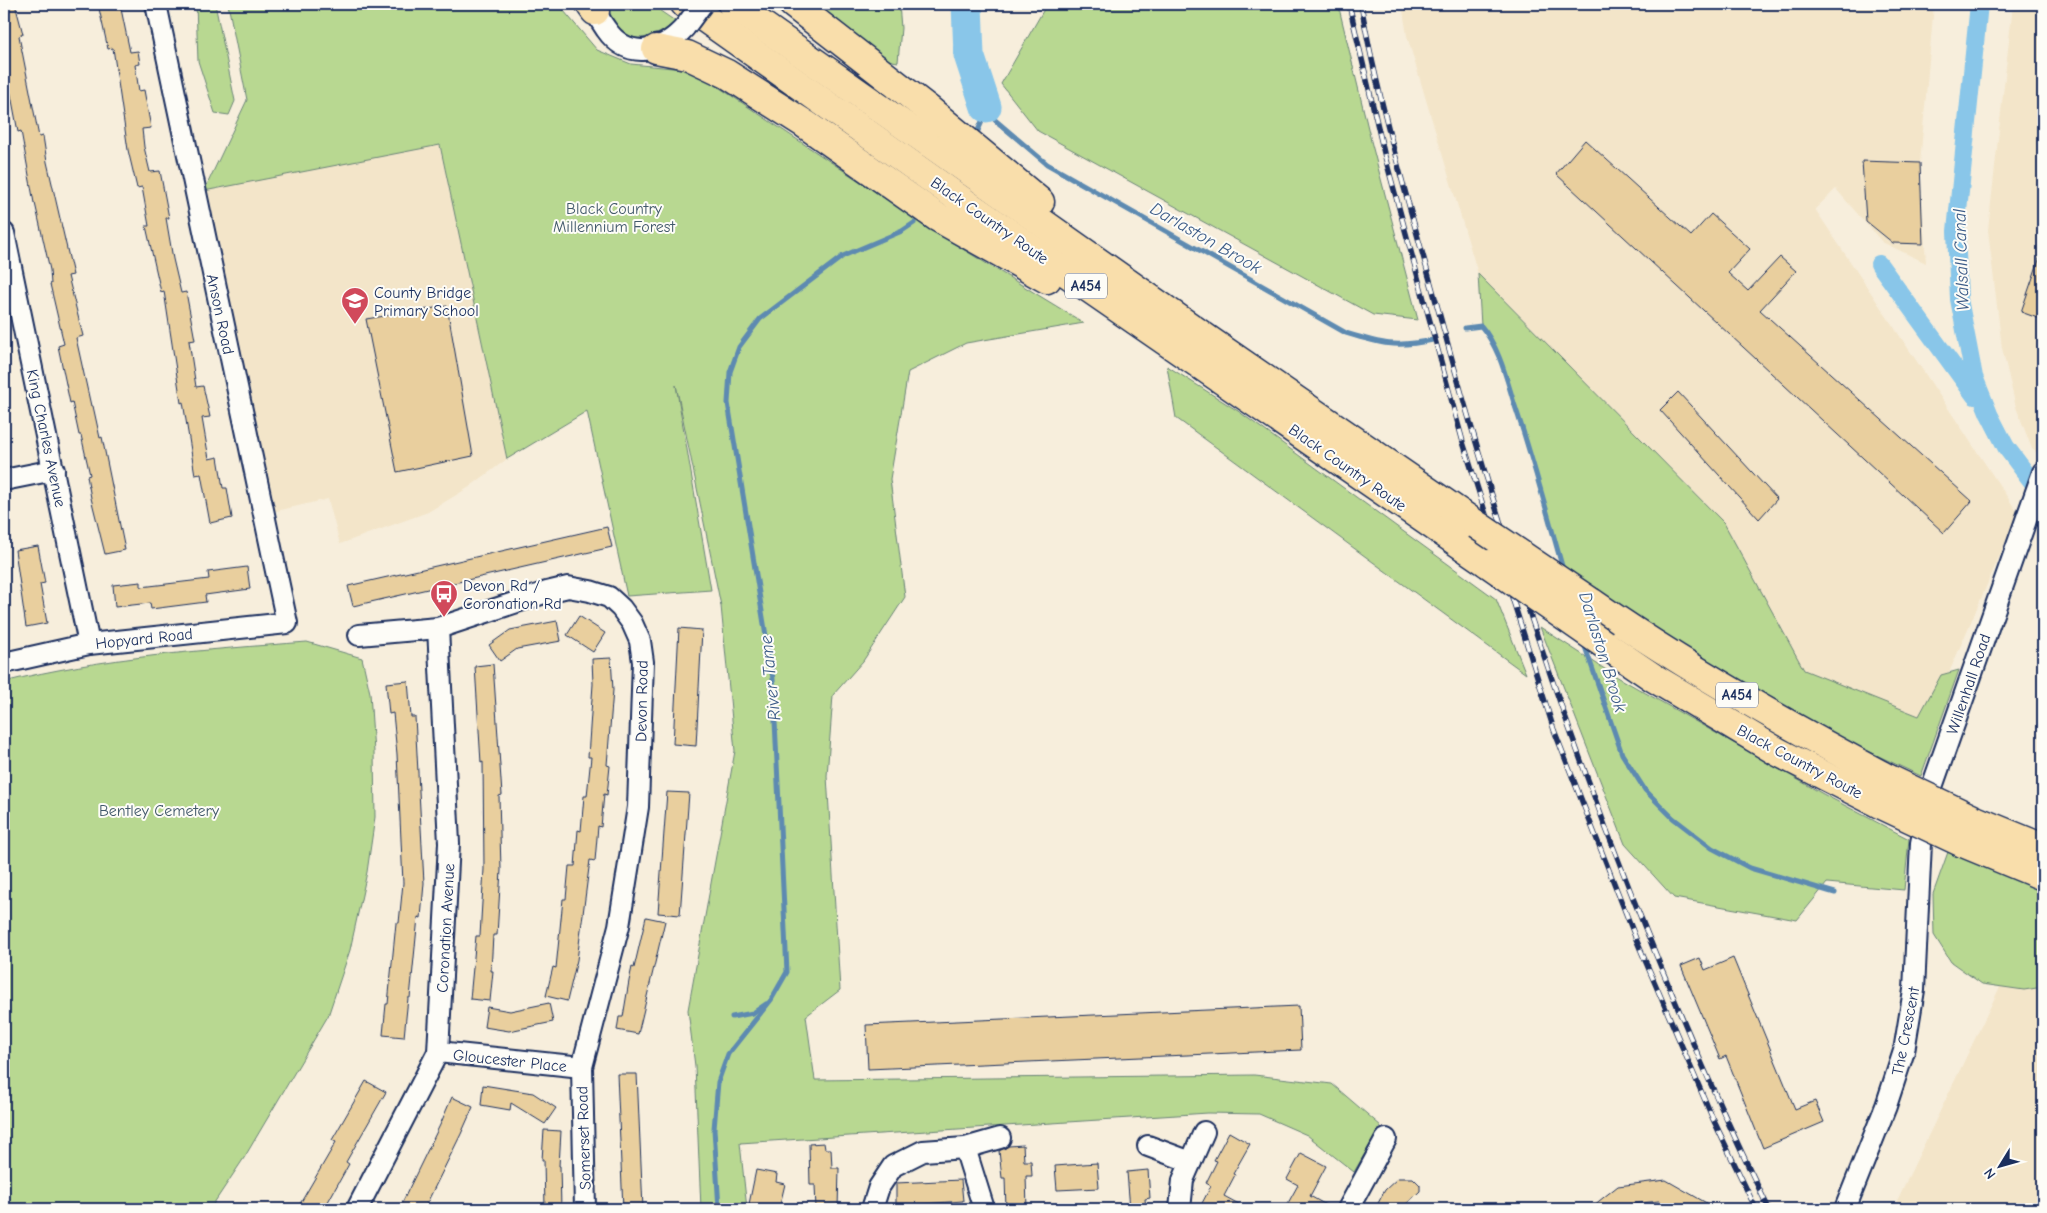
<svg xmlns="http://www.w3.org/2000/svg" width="2047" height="1213" viewBox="0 0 2047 1213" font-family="'Comic Neue',sans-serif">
<rect width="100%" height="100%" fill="#f7eedc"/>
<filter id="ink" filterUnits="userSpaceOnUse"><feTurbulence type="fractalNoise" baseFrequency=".02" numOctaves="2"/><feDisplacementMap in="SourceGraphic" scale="10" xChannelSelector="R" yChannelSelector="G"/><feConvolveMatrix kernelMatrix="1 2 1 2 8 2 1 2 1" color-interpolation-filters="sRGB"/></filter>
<g filter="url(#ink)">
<!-- built -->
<g fill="#f3e5c9">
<polygon points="1402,4 1934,4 1920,163 1926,263 1882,242 1836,189 1815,209 2018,513 1929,719 1796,675 1724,523 1478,274 1407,36"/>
<polygon points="2013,4 2043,4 2043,450 2039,454 2032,449 2016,407 2002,348 1988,230"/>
<polygon points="440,144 507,459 468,488 428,512 340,544 328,499 268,513 204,191"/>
<polygon points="2037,910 2043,912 2043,1209 1893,1209"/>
</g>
<!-- green -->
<g fill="#b8d891" stroke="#6a8478">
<polygon points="196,4 215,4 235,101 229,115 215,113 198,61"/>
<polygon points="228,4 558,4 597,50 631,64 693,70 943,237 1084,323 966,343 908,372 890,479 905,597 863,661 833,695 827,776 840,990 806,1016 815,1080 1254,1075 1332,1084 1381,1126 1354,1172 1307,1135 1259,1114 1208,1113 740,1143 747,1209 701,1209 695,1066 688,1010 735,751 721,606 676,385 711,590 627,596 587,411 507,459 440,145 204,191 247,100"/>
<path d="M607,4H650L675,21C650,47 612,44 607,4Z"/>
<polygon points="814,4 899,4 901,28 898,62 887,60"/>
<polygon points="1047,4 1338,4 1371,141 1418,320 1373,315 1038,131 1001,84"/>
<polygon points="1478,274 1724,523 1804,670 1919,716 1941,675 1959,670 1921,776 1802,720 1684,652 1564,571 1534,464 1499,358 1489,335 1481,326"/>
<polygon points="1167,366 1238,411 1496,599 1526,674 1176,418"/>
<polygon points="1540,627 1614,675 1823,794 1909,839 1904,890 1827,883 1797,920 1674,898 1625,844"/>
<path d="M307,642L362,658L370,693L374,752L375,817L367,872L350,950L328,1016L244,1158L210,1209H4V682C103,657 204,650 307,642Z"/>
<polygon points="1948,852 2043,891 2043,987 2024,990 1982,984 1951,962 1934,935 1933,894"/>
</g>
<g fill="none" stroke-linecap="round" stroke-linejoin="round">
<!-- stream -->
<g stroke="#5d8ab1" stroke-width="5">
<path d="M986,107L995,120L1047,164L1346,333C1382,344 1395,348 1433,340"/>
<polyline points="977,133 983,119 986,107"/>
<path d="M1465,328L1481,326C1499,347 1506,377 1514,403C1533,459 1548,516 1564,573"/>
<polyline points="1583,641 1622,754 1645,790 1673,818 1712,848 1750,868 1835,893"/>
<polyline points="732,1017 753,1013 766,1004"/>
<polyline points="719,1209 714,1129 718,1082 728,1054 771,1000 787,972 773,679 728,403 730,372 739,347 760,319 843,256 902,231 914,223"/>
</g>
<!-- canal -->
<g stroke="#89c6e9" stroke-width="18">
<polyline points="1979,4 1956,231 1959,299 1974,377 1989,414 2006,447 2043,496"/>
<polyline points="1879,264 1975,396"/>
</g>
<!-- river -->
<polyline stroke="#89c6e9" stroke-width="31" points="967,4 969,55 986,107"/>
</g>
<!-- building -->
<g fill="#e9cf9e" stroke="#1b2f5e">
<polygon points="4,4 15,4 23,34 19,36 39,137 43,136 47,162 73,275 68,276 83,336 76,338 91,406 93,406 100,438 102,437 125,550 105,554 91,498 87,476 90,475 81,435 79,435 72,402 70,403 58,346 64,344 50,284 51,284 50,270 35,203 34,203 21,131 18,132 4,58"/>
<polygon points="98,4 120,4 130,52 138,51 140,64 135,65 139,91 144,90 151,128 142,129 144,147 150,172 160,171 169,218 166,218 173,259 181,293 186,292 195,340 189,341 196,387 203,386 210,417 202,418 209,459 218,457 223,488 227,488 232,518 210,523 201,474 195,475 183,402 181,403 164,291 161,292 153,257 146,226 149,226 142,187 137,188 128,150 113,48 108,49"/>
<polygon points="1585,140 1691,236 1711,214 1750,249 1728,273 1748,291 1780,257 1796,271 1760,310 1972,501 1944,533 1556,174"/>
<polygon points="1862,161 1920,163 1923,244 1893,243 1866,221"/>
<polygon points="2041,254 2043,255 2043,320 2021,312"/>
<polygon points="447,306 473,456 397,472 366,319"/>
<polygon points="1678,392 1777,499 1759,519 1660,410"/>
<polygon points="607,527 612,547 353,606 348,586"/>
<polygon points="38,546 45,583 40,584 47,623 26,627 15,550"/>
<polygon points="247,567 250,589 205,595 206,602 151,609 150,603 115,607 113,585 141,582 141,587 209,579 208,572"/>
<polygon points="579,616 605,633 593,652 567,635"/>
<polygon points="557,621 561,641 517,649 500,661 489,645 510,630"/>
<polygon points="679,628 702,630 696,746 673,744"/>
<polygon points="611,658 613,690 607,765 610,766 607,795 604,794 601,827 598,826 595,861 590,860 577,960 567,1001 546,996 553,967 556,968 563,899 566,899 569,866 575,866 578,830 581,831 584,796 587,796 591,757 588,757 593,684 592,659"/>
<polygon points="493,664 502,795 499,796 501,870 497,935 493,935 491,971 493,971 490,1001 470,999 476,936 480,936 484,869 483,762 481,763 475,666"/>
<polygon points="408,681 411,717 415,717 424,883 421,918 418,917 410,998 408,998 404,1037 383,1035 386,1004 388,1004 396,923 399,923 403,883 397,754 393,713 389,714 386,683"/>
<polygon points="667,792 689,793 680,915 658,913"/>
<polygon points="646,917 665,921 638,1034 617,1030 619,1017 623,1017 629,981 632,967 634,968"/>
<polygon points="1700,958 1705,970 1733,958 1795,1109 1815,1101 1824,1122 1763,1148 1726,1056 1720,1059 1681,966"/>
<polygon points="549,1003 553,1022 509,1031 484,1027 487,1007 510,1011"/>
<polygon points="1299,1006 1301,1050 868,1069 866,1025"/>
<polygon points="617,1074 637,1074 643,1209 623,1209"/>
<polygon points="366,1081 386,1092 346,1162 349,1164 324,1209 297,1209 336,1142 332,1140"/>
<polygon points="483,1085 533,1093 556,1108 545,1124 511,1103 510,1110 481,1105"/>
<polygon points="452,1097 473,1107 461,1134 424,1209 399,1209 440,1125"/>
<polygon points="544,1130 561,1131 559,1166 560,1166 561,1209 545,1209 544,1160 542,1160"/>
<polygon points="1229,1132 1250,1144 1233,1174 1235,1175 1224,1196 1248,1209 1199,1209 1211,1186 1206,1183 1217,1161 1214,1160"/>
<polygon points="824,1143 825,1149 831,1149 832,1168 839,1168 838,1209 816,1209 815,1185 810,1185 809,1144"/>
<polygon points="1023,1145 1024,1161 1031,1161 1032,1176 1026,1176 1027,1209 1006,1209 1005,1178 1002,1178 999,1151 1009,1146"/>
<polygon points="1301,1153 1326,1166 1310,1196 1333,1209 1294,1209 1287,1205 1298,1185 1287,1179"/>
<polygon points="1097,1163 1099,1188 1057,1190 1055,1166"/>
<polygon points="756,1170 777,1174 776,1182 785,1184 779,1209 748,1209"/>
<polygon points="1148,1170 1150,1198 1145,1199 1146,1209 1130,1209 1127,1172"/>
<polygon points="1398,1178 1413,1178 1420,1185 1420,1191 1401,1209 1375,1209 1385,1190"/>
<polygon points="961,1180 963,1201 896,1206 896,1183"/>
<polygon points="1666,1180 1717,1209 1673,1209 1659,1201 1624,1205 1620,1209 1589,1209 1618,1186"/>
</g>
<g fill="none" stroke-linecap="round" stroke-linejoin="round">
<defs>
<g id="minor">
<path d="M595,4C596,13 600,21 606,29C628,61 662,53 685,27"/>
<polyline points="4,233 89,644"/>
<polyline points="4,480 54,470"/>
<polyline points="359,635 438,628 547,592 568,587 590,591 609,597 621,608 632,623 640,641 643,662 638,807 619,926 582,1067 585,1209"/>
<polyline points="4,663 89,644 287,623 156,4"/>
<polyline points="438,1052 582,1067"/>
<polyline points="1148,1146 1191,1162"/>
<polyline points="965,1148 984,1209"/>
<polyline points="357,1209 438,1052 449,843 438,628"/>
<polyline points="872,1209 879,1187 893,1166 923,1151 965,1148 1000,1138"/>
<polyline points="1180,1209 1183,1180 1204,1132"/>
<polyline points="1348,1209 1386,1139"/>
<polyline points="1845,1209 1886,1106 1904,1051 1914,990 1921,843 1933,784 2043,472"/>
</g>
<g id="highway">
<polyline points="590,4 595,11"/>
<polyline points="685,4 964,202 1489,564"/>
<polyline points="732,4 1210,341 1477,525"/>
<polyline points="793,4 928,109 1040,202"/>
<polyline points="656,49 687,55 727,74 805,124 937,217 1047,279"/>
<path d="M1591,602C1686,668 1787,725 1889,779"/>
<polyline points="1604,644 1654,678 1778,752 1880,804"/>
<polyline points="1975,820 2043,848"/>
<polyline points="1963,843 2043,876"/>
</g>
</defs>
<!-- minor casing -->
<use href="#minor" stroke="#1b2f5e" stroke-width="24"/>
<!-- highway casing -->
<use href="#highway" stroke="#1b2f5e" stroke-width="31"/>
<!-- minor -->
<use href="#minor" stroke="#fdfcf7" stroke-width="20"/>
<!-- highway -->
<use href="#highway" stroke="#f9deab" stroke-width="28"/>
<defs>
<g id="rail">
<polyline points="1349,4 1384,153 1463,442 1554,730 1636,939 1713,1119 1756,1209"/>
<path d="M1361,4C1380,112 1414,221 1443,327C1496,520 1559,711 1633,898C1675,1003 1719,1108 1769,1209"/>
</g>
</defs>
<!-- rail casing -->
<use href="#rail" stroke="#1b2f5e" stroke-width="5.5"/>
<!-- rail -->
<use href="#rail" stroke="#fdfcf7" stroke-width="4" stroke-dasharray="11" stroke-linecap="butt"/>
<defs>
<polyline id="minor-bridge" points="685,27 702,4"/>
<g id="highway-bridge">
<polyline points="1477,525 1591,602"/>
<polyline points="1489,564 1604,644"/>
<polyline points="1889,779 1975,820"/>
<polyline points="1880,804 1963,843"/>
</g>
</defs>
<!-- minor-bridge casing -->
<use href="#minor-bridge" stroke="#1b2f5e" stroke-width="24" stroke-linecap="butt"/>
<!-- highway-bridge casing -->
<use href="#highway-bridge" stroke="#1b2f5e" stroke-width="31" stroke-linecap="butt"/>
<!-- minor-bridge -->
<use href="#minor-bridge" stroke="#fdfcf7" stroke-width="20"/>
<!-- highway-bridge -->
<use href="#highway-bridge" stroke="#f9deab" stroke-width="28"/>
</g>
</g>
<!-- icons -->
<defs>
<symbol id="school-pin" viewBox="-11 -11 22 30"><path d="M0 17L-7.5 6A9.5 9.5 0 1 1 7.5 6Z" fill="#d1495b" stroke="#fdfcf7"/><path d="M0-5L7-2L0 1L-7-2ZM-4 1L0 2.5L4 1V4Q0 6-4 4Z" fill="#fff"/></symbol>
<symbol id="bus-pin" viewBox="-11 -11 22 30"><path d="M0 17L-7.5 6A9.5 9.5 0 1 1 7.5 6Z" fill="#d1495b" stroke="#fdfcf7"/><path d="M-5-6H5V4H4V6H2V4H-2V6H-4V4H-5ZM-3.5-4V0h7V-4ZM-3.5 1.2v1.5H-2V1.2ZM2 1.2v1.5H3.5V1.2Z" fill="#fff"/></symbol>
</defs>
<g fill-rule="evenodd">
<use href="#school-pin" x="339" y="285" width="32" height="43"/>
<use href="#bus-pin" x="428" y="578" width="32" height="43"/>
</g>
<g text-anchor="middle" stroke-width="4" stroke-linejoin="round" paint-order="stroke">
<!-- shield labels -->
<g fill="#fdfcf7" stroke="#5f6c8c" stroke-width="1">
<rect x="1065" y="273.5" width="42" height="25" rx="4"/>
<rect x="1716" y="682.5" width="42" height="25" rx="4"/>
</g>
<g font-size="15" font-weight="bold" fill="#1b2f5e">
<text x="1086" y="291">A454</text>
<text x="1737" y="700">A454</text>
</g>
<!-- park labels -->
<g font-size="16" fill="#42596b" stroke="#fdfcf7">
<text x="614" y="214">Black Country<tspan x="614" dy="18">Millennium Forest</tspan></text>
<text x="159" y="816">Bentley Cemetery</text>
</g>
<!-- street labels -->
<g font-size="16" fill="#1b2f5e" stroke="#fdfcf7">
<text transform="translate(990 220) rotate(35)" y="6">Black Country Route</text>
<text transform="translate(221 314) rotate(78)" y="6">Anson Road</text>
<text transform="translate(47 438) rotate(78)" y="6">King Charles Avenue</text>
<text transform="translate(1348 467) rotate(35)" y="6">Black Country Route</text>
<text transform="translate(144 638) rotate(-6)" y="6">Hopyard Road</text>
<text transform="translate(1968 684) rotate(-71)" y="6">Willenhall Road</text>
<text transform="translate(641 701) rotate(-89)" y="6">Devon Road</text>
<text transform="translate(1800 761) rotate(28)" y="6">Black Country Route</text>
<text transform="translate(445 928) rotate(-87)" y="6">Coronation Avenue</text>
<text transform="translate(1905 1031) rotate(-79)" y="6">The Crescent</text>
<text transform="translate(510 1060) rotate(6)" y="6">Gloucester Place</text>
<text transform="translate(583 1138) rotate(-92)" y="6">Somerset Road</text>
</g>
<!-- poi labels -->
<g font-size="16" fill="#1b2f5e" stroke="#fdfcf7" text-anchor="start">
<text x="374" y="298">County Bridge<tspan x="374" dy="18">Primary School</tspan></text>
<text x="463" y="591">Devon Rd /<tspan x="463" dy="18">Coronation Rd</tspan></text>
</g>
<!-- water labels -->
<g font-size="18" font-style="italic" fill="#3c5c88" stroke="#fdfcf7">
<text transform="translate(1206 238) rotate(30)" y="6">Darlaston Brook</text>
<text transform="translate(1961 260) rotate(-92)" y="6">Walsall Canal</text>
<text transform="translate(1603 652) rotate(73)" y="6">Darlaston Brook</text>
<text transform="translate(770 678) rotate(-96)" y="6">River Tame</text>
</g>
</g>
<!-- margin -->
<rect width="2047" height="1213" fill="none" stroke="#fdfcf7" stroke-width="20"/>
<rect x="10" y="10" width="2027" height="1193" fill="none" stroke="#1b2f5e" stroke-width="2" filter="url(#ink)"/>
<!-- north arrow -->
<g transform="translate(2000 1166) rotate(233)" stroke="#fdfcf7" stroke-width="4" paint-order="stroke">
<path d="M0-4L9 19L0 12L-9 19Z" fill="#1b2f5e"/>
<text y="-8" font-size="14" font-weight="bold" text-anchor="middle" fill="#1b2f5e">N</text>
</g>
</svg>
